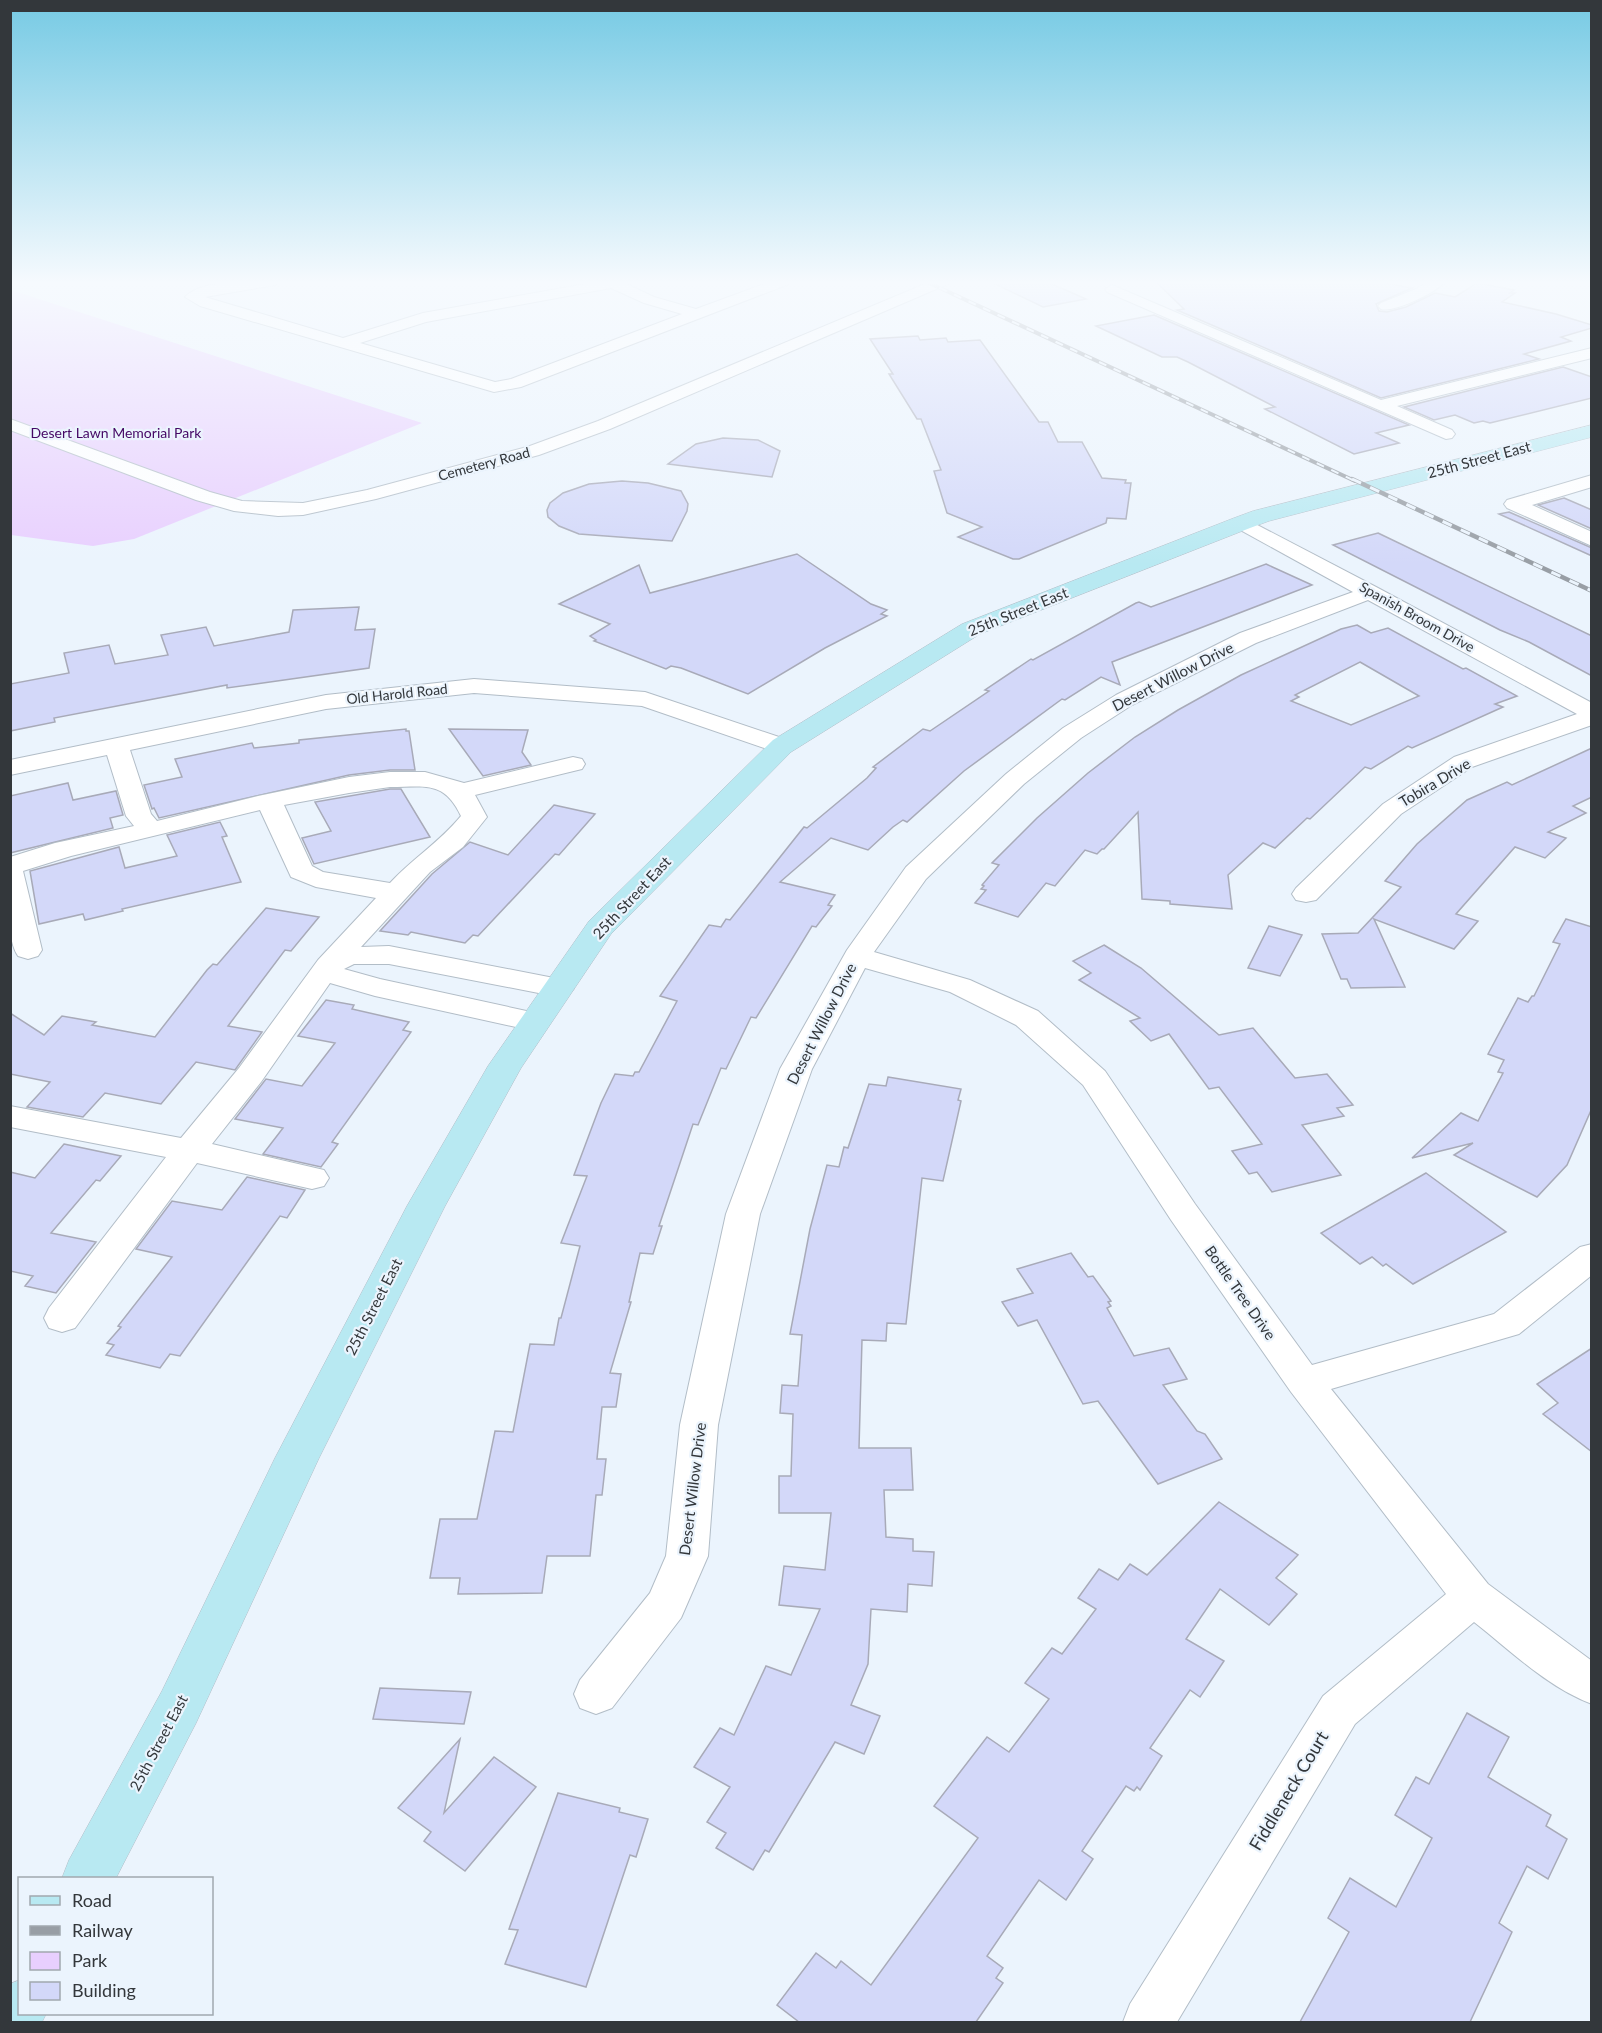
<svg xmlns="http://www.w3.org/2000/svg" width="1602" height="2033" viewBox="0 0 1602 2033" font-family="Lato,sans-serif">
<rect width="100%" height="100%" fill="#ebf4fd"/>
<!-- green -->
<polygon fill="#e8cffe" points="11,290 422,423 134,539 93,546 11,535"/>
<!-- building -->
<g fill="#d3d8f9" stroke="#a8aab8" stroke-width="1.5" fill-rule="evenodd">
<polygon points="989,281 1045,281 1086,299 1043,307"/>
<polygon points="1155,281 1374,281 1412,288 1376,304 1379,311 1387,312 1406,307 1435,293 1455,297 1477,283 1514,290 1510,293 1515,293 1502,302 1556,314 1592,325 1592,328 1561,337 1571,341 1524,354 1539,359 1381,398 1177,310 1184,309"/>
<polygon points="1154,315 1409,425 1376,433 1399,443 1354,454 1265,409 1275,407 1188,362 1177,357 1162,357 1096,326"/>
<polygon points="918,336 920,340 946,338 948,342 980,340 1039,422 1048,422 1058,442 1082,442 1102,478 1126,480 1125,483 1131,483 1126,519 1107,518 1106,523 1019,559 1013,559 958,537 982,527 947,513 934,471 941,470 921,419 917,419 889,374 893,374 870,339"/>
<polygon points="1563,367 1592,377 1592,398 1490,423 1483,421 1474,423 1455,415 1434,420 1404,407"/>
<polygon points="723,438 758,440 780,451 772,477 668,464 696,444"/>
<polygon points="622,481 648,483 681,491 688,504 687,511 672,541 579,534 559,526 548,517 547,510 550,503 563,493 589,484"/>
<polygon points="1564,498 1592,510 1592,529 1538,505"/>
<polygon points="1509,512 1592,548 1592,556 1499,514"/>
<polygon points="1378,533 1592,636 1592,676 1529,642 1500,630 1333,545"/>
<polygon points="797,554 871,604 887,610 881,614 887,616 825,648 748,694 681,668 671,666 666,669 594,641 596,640 590,636 610,624 559,604 639,565 650,593"/>
<polygon points="1266,564 1312,585 1112,662 1120,685 1101,677 1065,700 1062,699 964,771 907,822 903,820 893,827 868,850 831,838 780,882 835,895 828,905 832,906 816,927 812,926 756,1018 751,1017 726,1069 721,1068 698,1125 693,1124 659,1226 662,1226 653,1254 640,1253 629,1302 631,1302 610,1373 621,1374 616,1407 602,1407 597,1459 606,1459 602,1495 596,1495 590,1556 547,1556 542,1593 458,1594 460,1578 430,1578 440,1519 477,1519 495,1431 513,1432 530,1344 554,1345 559,1318 561,1318 580,1246 561,1243 587,1176 574,1175 601,1103 615,1074 633,1076 635,1072 639,1072 677,1001 660,996 709,925 721,927 726,919 730,920 804,827 807,828 867,778 876,768 873,767 923,729 930,731 989,691 985,690 1031,659 1033,660 1136,603 1139,602 1151,607"/>
<polygon points="359,607 355,630 375,629 369,668 227,688 227,685 54,718 55,722 10,731 10,684 69,673 64,653 109,645 115,664 168,655 161,635 206,627 214,646 289,632 293,610"/>
<path d="M1357,625L1371,633L1388,628L1463,669L1466,668L1517,696L1495,704L1503,707L1412,748L1408,746L1371,769L1365,767L1310,819L1307,818L1275,848L1263,843L1228,875L1232,909L1170,904V901L1142,899L1138,812L1104,849H1102L1097,854L1085,850L1055,886L1046,883L1018,917L975,903L986,890L981,889L984,886L982,885L999,865L992,863L1037,818L1088,773L1135,737L1178,710L1241,675L1341,629ZM1360,662L1419,696L1351,725L1291,701L1299,697L1295,695Z"/>
<polygon points="406,729 406,731 409,731 415,770 390,770 349,775 159,818 154,808 152,809 144,785 182,777 175,759 252,743 254,748 299,743 299,740"/>
<polygon points="449,729 528,730 522,752 531,765 483,776"/>
<polygon points="1592,748 1592,797 1573,806 1586,813 1548,832 1566,838 1545,858 1515,847 1456,914 1478,921 1454,949 1374,919 1405,987 1351,988 1347,979 1341,979 1322,934 1358,933 1401,887 1385,881 1417,844 1467,800 1507,782 1512,785"/>
<polygon points="68,783 73,800 116,791 123,815 110,818 113,828 10,853 10,796"/>
<polygon points="390,789 401,789 430,837 314,864 302,838 331,831 315,802"/>
<polygon points="554,805 595,814 559,855 555,854 478,936 473,935 465,943 411,932 408,935 380,931 432,874 470,842 508,855"/>
<polygon points="220,822 227,836 222,837 241,882 122,909 123,911 85,920 83,914 39,924 30,871 119,847 125,868 177,856 167,835"/>
<polygon points="266,908 319,917 291,951 285,950 228,1026 262,1032 235,1070 196,1062 161,1104 105,1093 83,1117 27,1107 50,1082 10,1074 10,1013 44,1035 62,1016 96,1022 92,1025 155,1037 207,970 213,964 217,965"/>
<polygon points="1566,919 1592,927 1592,1108 1567,1165 1537,1197 1454,1155 1473,1143 1412,1158 1461,1113 1478,1121 1503,1073 1498,1072 1504,1060 1488,1054 1518,998 1528,1002 1532,996 1534,996 1560,944 1553,942"/>
<polygon points="1269,926 1302,935 1280,976 1248,968"/>
<polygon points="1104,945 1141,968 1219,1035 1253,1028 1295,1078 1327,1074 1353,1105 1337,1108 1344,1116 1302,1125 1341,1175 1272,1192 1257,1172 1249,1174 1232,1151 1262,1144 1219,1087 1209,1089 1169,1034 1151,1041 1130,1021 1140,1018 1079,980 1091,973 1073,961"/>
<polygon points="326,1000 354,1005 352,1009 409,1022 403,1030 411,1032 332,1142 338,1144 321,1167 263,1154 283,1128 235,1119 266,1079 302,1086 335,1043 298,1036"/>
<polygon points="888,1077 961,1089 958,1100 961,1101 943,1181 922,1178 906,1324 887,1323 886,1341 862,1340 859,1448 911,1448 913,1490 884,1490 886,1537 913,1539 913,1551 934,1552 932,1586 908,1584 907,1612 871,1609 868,1664 851,1705 880,1716 864,1754 835,1742 769,1852 765,1850 753,1870 716,1848 726,1833 707,1822 730,1787 694,1767 720,1728 734,1735 766,1666 791,1675 820,1609 779,1605 784,1566 825,1570 831,1513 779,1513 779,1476 791,1476 793,1414 780,1413 782,1385 798,1386 802,1335 790,1334 810,1229 827,1165 839,1167 844,1147 848,1148 869,1084 886,1086"/>
<polygon points="64,1144 121,1156 100,1181 96,1180 51,1233 96,1242 56,1293 25,1286 33,1276 10,1271 10,1172 35,1178"/>
<polygon points="1426,1173 1506,1232 1413,1284 1386,1264 1383,1266 1372,1257 1360,1264 1321,1233"/>
<polygon points="247,1177 305,1190 287,1218 280,1216 180,1356 170,1354 160,1368 106,1355 114,1345 107,1343 121,1327 118,1326 172,1257 136,1249 172,1201 222,1210"/>
<polygon points="1071,1253 1088,1277 1093,1276 1111,1301 1108,1302 1111,1306 1107,1308 1134,1356 1169,1348 1187,1379 1163,1385 1197,1431 1205,1434 1222,1459 1158,1484 1098,1401 1083,1404 1037,1320 1018,1326 1002,1302 1033,1293 1017,1269"/>
<polygon points="1592,1348 1592,1452 1543,1414 1558,1403 1537,1384"/>
<polygon points="1219,1502 1298,1555 1276,1578 1297,1594 1269,1625 1220,1589 1186,1639 1224,1661 1200,1697 1190,1690 1150,1748 1162,1756 1140,1790 1137,1787 1134,1791 1126,1786 1082,1851 1093,1859 1066,1900 1039,1880 987,1956 1003,1968 996,1978 1003,1983 976,2022 799,2022 777,2005 816,1953 836,1968 841,1961 871,1985 978,1838 934,1806 987,1737 1009,1752 1049,1699 1025,1683 1052,1648 1062,1654 1096,1609 1078,1598 1099,1569 1118,1580 1130,1564 1147,1575"/>
<polygon points="380,1688 471,1692 464,1724 373,1719"/>
<polygon points="1467,1713 1509,1737 1488,1777 1551,1815 1546,1826 1567,1839 1548,1879 1527,1866 1499,1923 1512,1932 1470,2022 1300,2022 1349,1932 1328,1918 1350,1878 1396,1907 1432,1838 1395,1815 1416,1777 1429,1784"/>
<polygon points="460,1739 444,1813 494,1757 536,1787 465,1871 424,1841 431,1832 398,1808"/>
<polygon points="558,1793 620,1808 619,1812 648,1819 636,1857 630,1855 586,1987 505,1964 518,1930 509,1929"/>
</g>
<g fill="none" stroke-linecap="round" stroke-linejoin="round">
<defs>
<g id="minor">
<path d="M248,281H282L275,285L205,297L343,338L423,313L602,281H620L654,297L696,309L772,281H791L789,284L521,387L494,392L200,306L185,297C198,283 229,283 248,281ZM611,288L644,303L682,314L511,379L495,382L360,343L426,322Z"/>
<polygon points="932,281 950,281 948,284 610,429 539,455 376,499 303,515 278,516 234,511 196,500 10,430 10,419 210,492 242,501 303,503 367,490 527,447 598,421"/>
<path d="M1429,281H1446C1437,292 1394,313 1381,309L1378,306L1381,303L1416,289Z"/>
<polygon points="1112,285 1381,400 1592,348 1592,358 1397,406 1452,430 1455,434 1452,438 1446,439 1107,292 1105,289"/>
<polygon points="1592,475 1592,487 1532,505 1592,532 1592,546 1507,508 1504,504 1507,500"/>
<path d="M1242,517L1378,588L1592,703V725L1472,767L1401,814L1316,900L1306,902L1296,900L1292,894L1296,888L1383,804L1454,757L1577,714L1368,600L1256,643L1132,705L1081,738L1024,784L926,879L874,952L970,980L1038,1011L1105,1071L1195,1204L1312,1365L1494,1314L1580,1247L1592,1244V1275L1519,1334L1331,1389L1488,1584L1592,1661V1704C1547,1687 1511,1651 1474,1622L1355,1724L1177,2022H1123L1130,2004L1323,1696L1446,1594L1291,1392L1171,1220L1083,1085L1016,1025L950,992L865,968L812,1069L760,1214L718,1425L708,1556L681,1618L612,1708L596,1714L580,1708L574,1694L580,1680L650,1593L666,1556L680,1425L726,1214L780,1069L847,950L906,867L1006,774L1063,728L1116,695L1240,633L1353,592L1235,527L1232,523L1235,519Z"/>
<path d="M474,679L645,692L791,741L794,746L791,751L782,753L773,751L642,706L474,693L326,709L130,750L151,814L157,821L258,796L349,777L390,772H425L464,783L573,757L582,759L585,764L582,769L475,795L487,817L463,847L430,872L361,947L389,946L559,979L569,982L574,988L569,994L559,997L389,964H354L344,969L380,979L545,1015L549,1022L545,1029L534,1031L375,996L330,983L261,1082L212,1144L324,1170L329,1178L324,1186L312,1189L197,1163L75,1328L62,1332L49,1328L44,1318L49,1308L166,1157L10,1127V1106L181,1138L239,1068L318,960L376,898L316,887L291,877L260,810L71,856L23,871L42,950L38,956L28,959L18,956C4,936 10,883 10,857L55,843L134,826L126,816L107,755L10,775V760L326,695ZM390,787C425,787 444,780 461,816C440,842 412,859 390,883L323,872L312,866L284,805L349,793Z"/>
</g>
<g id="secondary">
<polygon points="1592,425 1592,437 1269,521 1250,528 980,634 791,752 611,934 521,1068 445,1206 319,1458 196,1723 116,1878 62,1878 69,1860 162,1691 275,1458 407,1206 488,1066 589,921 773,740 962,624 1234,518 1253,511"/>
<polygon points="20,1980 20,2014 46,2014 42,2022 10,2022 10,1984"/>
</g>
</defs>
<!-- minor casing -->
<use href="#minor" stroke="#b2bdc7" stroke-width="2"/>
<!-- secondary casing -->
<use href="#secondary" stroke="#b2bdc7" stroke-width="1"/>
<!-- minor -->
<use href="#minor" fill="#fff" fill-rule="evenodd"/>
<!-- secondary -->
<use href="#secondary" fill="#b8e9f2" fill-rule="evenodd"/>
<defs>
<polyline id="rail-far1" points="925,281 1355,481"/>
<polyline id="rail" points="1352,479 1592,591"/>
</defs>
<!-- rail-far1 casing -->
<use href="#rail-far1" stroke="#989ea5" stroke-width="4"/>
<!-- rail casing -->
<use href="#rail" stroke="#989ea5" stroke-width="4.5"/>
<!-- rail-far1 -->
<use href="#rail-far1" stroke="#ebf4fd" stroke-width="2" stroke-dasharray="8" stroke-linecap="butt"/>
<!-- rail -->
<use href="#rail" stroke="#ebf4fd" stroke-width="3" stroke-dasharray="10" stroke-linecap="butt"/>
</g>
<!-- sky -->
<linearGradient id="sky" x2="0" y2="1"><stop stop-color="#76cae4"/><stop offset="0.5" stop-color="#f6fafe"/><stop offset="1" stop-color="#f6fafe" stop-opacity="0"/></linearGradient>
<rect width="1602" height="565" fill="url(#sky)"/>
<g text-anchor="middle" stroke-width="4.5" stroke-linejoin="round" paint-order="stroke">
<!-- far-park labels -->
<g font-size="14" fill="#440764" stroke="#ebf4fd">
<text x="116" y="438">Desert Lawn Memorial Park</text>
</g>
<!-- far-street labels -->
<g font-size="14" fill="#33373b" stroke="#ebf4fd">
<text transform="translate(484 464) rotate(-15)" y="5">Cemetery Road</text>
<text transform="translate(1417 617) rotate(29)" y="5">Spanish Broom Drive</text>
<text transform="translate(397 694) rotate(-6)" y="5">Old Harold Road</text>
</g>
<!-- street labels -->
<g font-size="15" fill="#33373b" stroke="#ebf4fd">
<text transform="translate(1479 460) rotate(-15)" y="5">25th Street East</text>
<text transform="translate(1018 612) rotate(-22)" y="5">25th Street East</text>
<text transform="translate(1173 677) rotate(-27)" y="5">Desert Willow Drive</text>
<text transform="translate(1435 783) rotate(-31)" y="5">Tobira Drive</text>
<text transform="translate(632 898) rotate(-47)" y="5">25th Street East</text>
<text transform="translate(822 1024) rotate(-63)" y="5">Desert Willow Drive</text>
<text transform="translate(1240 1293) rotate(55)" y="5">Bottle Tree Drive</text>
<text transform="translate(374 1307) rotate(-63)" y="5">25th Street East</text>
<text transform="translate(693 1489) rotate(-83)" y="5">Desert Willow Drive</text>
<text transform="translate(159 1743) rotate(-62)" y="5">25th Street East</text>
</g>
<!-- near-street labels -->
<g font-size="18" fill="#33373b" stroke="#ebf4fd">
<text transform="translate(1289 1791) rotate(-59)" y="6">Fiddleneck Court</text>
</g>
</g>
<!-- border -->
<rect width="1602" height="2033" fill="none" stroke="#33373b" stroke-width="24"/>
<!-- legend -->
<rect x="18" y="1877" width="195" height="138" fill="#ebf4fd" stroke="#a1a8af" stroke-width="1.5"/>
<rect x="30" y="1896" width="30" height="9" fill="#b8e9f2" stroke="#a1a8af" stroke-width="1.5"/>
<text x="72" y="1907" font-size="18" fill="#33373b">Road</text>
<rect x="30" y="1926" width="30" height="9" fill="#989ea5" stroke="#a1a8af" stroke-width="1.5"/>
<text x="72" y="1937" font-size="18" fill="#33373b">Railway</text>
<rect x="30" y="1952" width="30" height="18" fill="#e8cffe" stroke="#a1a8af" stroke-width="1.5"/>
<text x="72" y="1967" font-size="18" fill="#33373b">Park</text>
<rect x="30" y="1982" width="30" height="18" fill="#d3d8f9" stroke="#a1a8af" stroke-width="1.5"/>
<text x="72" y="1997" font-size="18" fill="#33373b">Building</text>
</svg>
